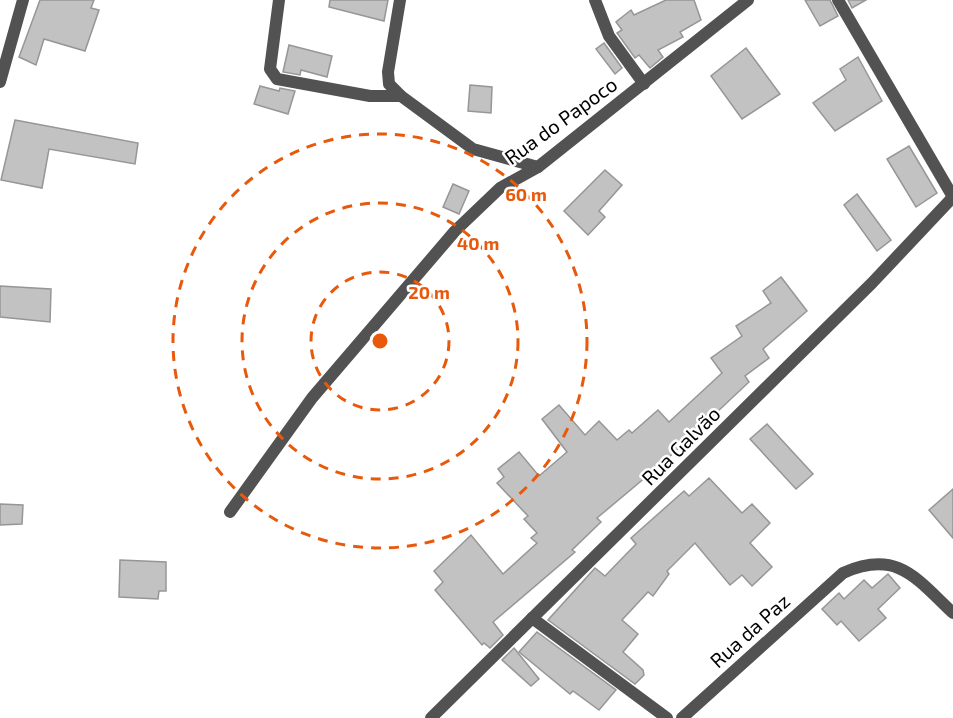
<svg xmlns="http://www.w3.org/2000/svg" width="953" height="718" viewBox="0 0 953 718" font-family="'Exo 2',sans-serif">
<rect width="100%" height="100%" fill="#fff"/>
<!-- building -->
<g fill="#c2c2c2" stroke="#969696" stroke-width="1.5">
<polygon points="40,0 94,0 91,8 99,10 85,51 44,39 36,65 19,57"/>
<polygon points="330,0 388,0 384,21 329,7"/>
<polygon points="666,0 694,0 701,20 680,32 683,37 658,50 663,57 650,68 639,55 635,58 617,33 622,30 616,22 631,10 634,15"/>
<polygon points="805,0 830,0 838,16 820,26"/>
<polygon points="848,0 866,0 852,8"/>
<polygon points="604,43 622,68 615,74 596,49"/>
<polygon points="289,45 332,56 327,77 301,70 300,75 283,72"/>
<polygon points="746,48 780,94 742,119 711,76"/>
<polygon points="858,57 882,101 835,131 813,103 846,80 840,69"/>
<polygon points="470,85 492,87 491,113 468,111"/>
<polygon points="260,86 279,91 280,88 295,91 288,114 254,104"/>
<polygon points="15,120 138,143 135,164 49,149 42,188 1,180"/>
<polygon points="909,146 937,193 916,207 887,159"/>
<polygon points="605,170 622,185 599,211 605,217 588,235 564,211"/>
<polygon points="453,184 469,191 459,214 443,207"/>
<polygon points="857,194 891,240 877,251 844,205"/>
<polygon points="781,277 807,311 763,349 769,358 745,376 749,382 665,461 597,518 601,522 572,550 575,552 493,622 503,635 490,648 484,643 482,645 435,590 443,582 434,571 471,535 503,574 537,543 531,538 537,533 524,519 528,516 497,483 504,477 498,469 519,452 539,476 567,452 542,419 559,405 585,435 599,421 617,440 629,430 632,433 658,410 669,422 722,373 711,358 742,336 736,326 771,303 763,291"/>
<polygon points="0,286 51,289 50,322 0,317"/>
<polygon points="767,424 813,474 796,489 750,439"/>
<polygon points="709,478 742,513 752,504 770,523 750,543 772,567 752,586 742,575 730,585 695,543 667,571 669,574 653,596 648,592 622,620 638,634 623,652 643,670 644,675 635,684 548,620 595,568 605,576 636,544 631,538 684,491 689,496"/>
<polygon points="953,489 953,538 929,510"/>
<polygon points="0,504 23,505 22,524 0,525"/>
<polygon points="120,560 166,562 166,591 159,591 158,599 119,597"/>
<polygon points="888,574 900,588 878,609 886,618 859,641 841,621 837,625 822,609 839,593 844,599 864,580 872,588"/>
<polygon points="537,632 616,690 599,710 573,691 570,694 519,652"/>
<polygon points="514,648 539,679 531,686 502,660"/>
</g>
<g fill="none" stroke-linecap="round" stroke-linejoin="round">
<!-- lane -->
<polyline stroke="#525252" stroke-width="12" points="595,0 609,36 644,84"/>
<!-- street -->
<g stroke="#525252" stroke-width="12">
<polyline points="279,0 270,69 277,79 370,96 401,96"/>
<polyline points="400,0 388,72 389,84 401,96 473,149 538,167"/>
<polyline points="838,0 953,197"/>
<polyline points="0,82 23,0"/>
<polyline points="230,512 312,398 455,231 500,188 538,167 748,0"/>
<polyline points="532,618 667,718"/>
<polyline points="431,718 872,283 953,197"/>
<path d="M682,718L843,573C897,549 916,578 953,613"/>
</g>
</g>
<!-- distance rings -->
<g fill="none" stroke="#e8590c" stroke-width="3" stroke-dasharray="10 8">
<circle cx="380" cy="341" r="69"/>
<circle cx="380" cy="341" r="138"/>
<circle cx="380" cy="341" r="207"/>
</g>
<g text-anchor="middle" stroke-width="5" stroke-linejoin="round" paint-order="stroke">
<!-- street labels -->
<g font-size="20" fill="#000" stroke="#fff">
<text transform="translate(561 121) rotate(-36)" y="7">Rua do Papoco</text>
<text transform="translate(681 446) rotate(-45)" y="7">Rua Galvão</text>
<text transform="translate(750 631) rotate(-42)" y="7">Rua da Paz</text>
</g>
</g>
<circle cx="380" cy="341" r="9" fill="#e8590c" stroke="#fff" stroke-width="3"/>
<g font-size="18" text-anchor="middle" font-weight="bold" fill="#e8590c" stroke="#fff" stroke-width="5" stroke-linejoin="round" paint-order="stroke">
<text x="526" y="201">60 m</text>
<text x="478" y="250">40 m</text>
<text x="429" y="299">20 m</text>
</g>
</svg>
